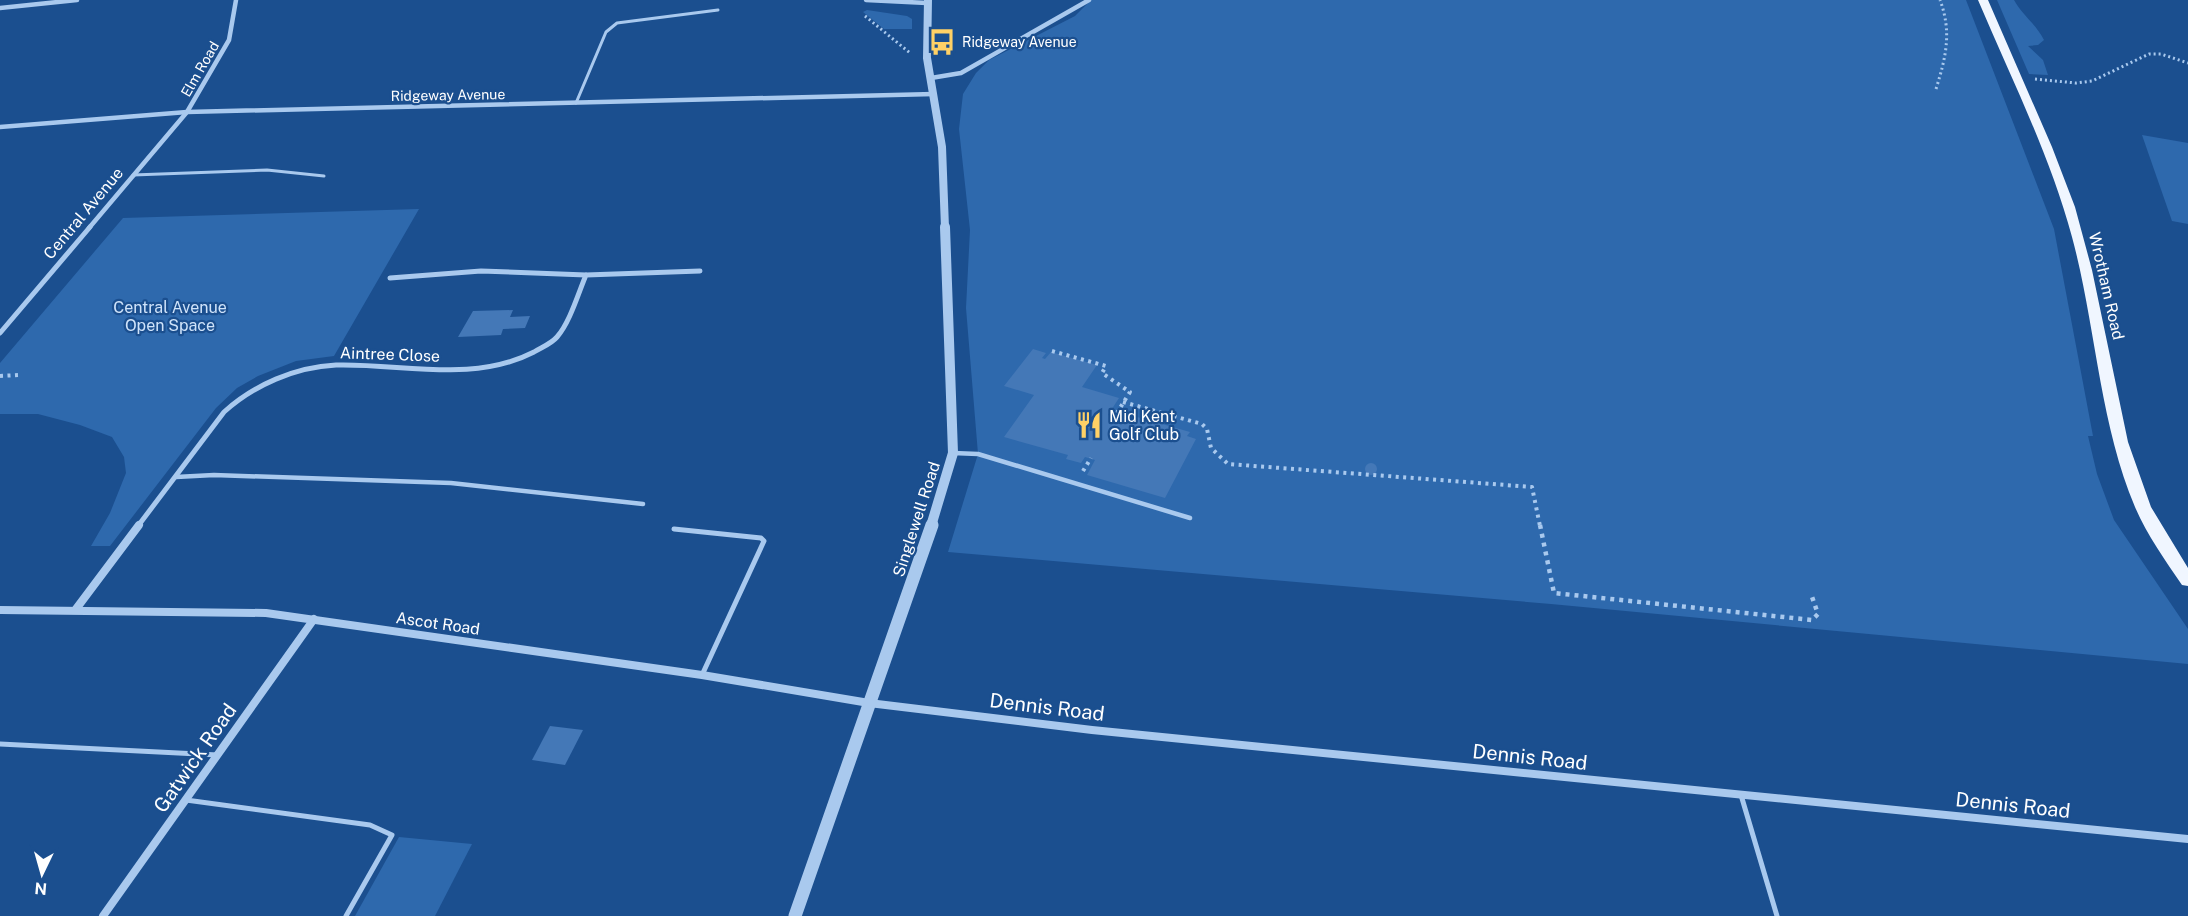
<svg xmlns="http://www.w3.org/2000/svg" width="2188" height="916" viewBox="0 0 2188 916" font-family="'Public Sans',sans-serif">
<rect width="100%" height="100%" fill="#1b4f8f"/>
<!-- green -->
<g fill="#2e69ad">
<polygon points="1091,0 1966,0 2054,229 2093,436 2088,436 2097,474 2114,520 2188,629 2188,664 1551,604 948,552 978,454 966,308 970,230 959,129 963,94 976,73 989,60 1075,16"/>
<path d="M1997,0H2014C2023,16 2036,24 2044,40L2038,45L2028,46L2043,60L2048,75L2029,74Z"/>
<polygon points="867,10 907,16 912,19 912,29 884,29 863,12"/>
<polygon points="2142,135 2188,143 2188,224 2172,221"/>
<polygon points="419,209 334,356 296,361 258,376 237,388 216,408 110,546 91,546 110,513 126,473 124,457 112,437 80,425 38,414 0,414 0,363 123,218"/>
<polygon points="399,837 472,844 435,916 355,916"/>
</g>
<!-- building -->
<g fill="#4478b7">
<polygon points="513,310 510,317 530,316 525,328 503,329 501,335 458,337 473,311"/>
<polygon points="1033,349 1046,353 1042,358 1045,359 1051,352 1097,365 1082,387 1119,398 1108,415 1119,418 1123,413 1190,432 1187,436 1196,439 1165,498 1087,475 1095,460 1085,457 1081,463 1066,459 1068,455 1004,437 1034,395 1004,386"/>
<circle cx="1371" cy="469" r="6"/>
<polygon points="550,726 583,730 565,765 532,760"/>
</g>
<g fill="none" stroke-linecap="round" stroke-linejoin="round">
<!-- path-far2 -->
<g stroke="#a9c9ee" stroke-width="3" stroke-dasharray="2 3" stroke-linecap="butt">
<polyline points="865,16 910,53"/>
<polyline points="2035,79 2076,83 2092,81 2149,54 2161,54 2188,63"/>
<path d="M1936,89C1946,57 1952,32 1940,0"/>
</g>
<!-- path-far1 -->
<g stroke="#a9c9ee" stroke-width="4" stroke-dasharray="3 4.5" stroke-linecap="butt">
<polyline points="1052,351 1106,366 1102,373 1130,392 1115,416"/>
<polyline points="0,376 19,375"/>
<polyline points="1123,402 1202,424 1207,429 1211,448 1228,464 1532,487 1540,526"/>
<polyline points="1083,471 1091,458"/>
</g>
<!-- path -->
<polyline stroke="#a9c9ee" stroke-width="4.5" stroke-dasharray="4 5" stroke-linecap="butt" points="1540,525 1554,593 1812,620 1818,614 1811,594"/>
<!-- service-far2 -->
<g stroke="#a9c9ee" stroke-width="3">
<polyline points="576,103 606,32 617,23 718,10"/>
<polyline points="133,175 267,170 324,176"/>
</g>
<!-- service-far1 -->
<g stroke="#a9c9ee" stroke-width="4.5">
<polyline points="953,453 978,454 1190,518"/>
<polyline points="176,477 214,475 451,483 643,504"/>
</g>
<!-- service -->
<g stroke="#a9c9ee" stroke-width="5">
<polyline points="674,529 761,538 764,541 702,675"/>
<polyline points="0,744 218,755"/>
<polyline points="1741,795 1777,916"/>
<polyline points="186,800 370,825 392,835 346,916"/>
</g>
<!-- minor-far2 -->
<g stroke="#a9c9ee" stroke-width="4.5">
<polyline points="866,0 927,3"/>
<polyline points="0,8 77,0"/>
<polyline points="931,78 961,73 1089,0"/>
<polyline points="0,127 187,112 934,94"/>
<polyline points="89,228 187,112 229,40 236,0"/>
</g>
<!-- minor-far1 -->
<g stroke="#a9c9ee" stroke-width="5">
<polyline points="390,278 481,271 586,275"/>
<polyline points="0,333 90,227"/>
<path d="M138,526L224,412C254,385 295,367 336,365C402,363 472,384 534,352C542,347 551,344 557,337C570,322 578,294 586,275L700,271"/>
</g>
<!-- minor -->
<g stroke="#a9c9ee" stroke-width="8">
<polyline points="76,609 139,525"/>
<polyline points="0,610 266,613 702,675 869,703 1092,730 2188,839"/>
<polyline points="103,916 314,619"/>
</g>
<!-- tertiary-far2 -->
<polyline stroke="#a9c9ee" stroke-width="8" points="928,0 927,58 942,147 945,228"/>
<!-- tertiary-far1 -->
<polyline stroke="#a9c9ee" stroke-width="10" points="931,526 953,453 945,227"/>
<!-- tertiary -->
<polyline stroke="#a9c9ee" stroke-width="13" points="795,916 932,525"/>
<!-- primary -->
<path fill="#f0f6ff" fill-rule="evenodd" d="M1978,0H1988L2052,147L2075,207L2092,270L2128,442L2151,507L2188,568V586L2182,585C2165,560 2147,535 2135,507C2099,421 2096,326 2072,237C2050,155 2011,78 1978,0Z"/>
</g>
<!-- icons -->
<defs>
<symbol id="bus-bare" viewBox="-9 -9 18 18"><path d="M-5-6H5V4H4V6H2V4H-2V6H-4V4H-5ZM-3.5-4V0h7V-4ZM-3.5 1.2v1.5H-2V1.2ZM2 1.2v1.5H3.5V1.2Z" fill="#ffd166" stroke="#1b4f8f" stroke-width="2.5" paint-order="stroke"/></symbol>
<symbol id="restaurant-bare" viewBox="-9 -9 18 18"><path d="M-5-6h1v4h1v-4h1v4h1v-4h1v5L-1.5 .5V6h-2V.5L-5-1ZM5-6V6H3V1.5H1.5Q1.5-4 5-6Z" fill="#ffd166" stroke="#1b4f8f" stroke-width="2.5" paint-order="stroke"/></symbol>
</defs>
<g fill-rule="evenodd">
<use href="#bus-bare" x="923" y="23" width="38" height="38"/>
<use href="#restaurant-bare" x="1070" y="406" width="38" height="38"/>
</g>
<g text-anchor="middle" stroke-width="4.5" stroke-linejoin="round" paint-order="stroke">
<!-- far-poi labels -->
<g font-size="14" fill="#fff" stroke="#1b4f8f" text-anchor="start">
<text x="962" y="47">Ridgeway Avenue</text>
</g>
<!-- far-street labels -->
<g font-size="14" fill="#fff" stroke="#1b4f8f">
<text transform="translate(200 69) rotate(-60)" y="5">Elm Road</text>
<text transform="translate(448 95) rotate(-1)" y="5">Ridgeway Avenue</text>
</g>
<!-- street labels -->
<g font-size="16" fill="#fff" stroke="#1b4f8f">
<text transform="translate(83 213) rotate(-50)" y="6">Central Avenue</text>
<text transform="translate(2107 286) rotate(77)" y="6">Wrotham Road</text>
<text transform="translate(390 354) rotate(2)" y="6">Aintree Close</text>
<text transform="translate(916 519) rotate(-72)" y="6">Singlewell Road</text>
<text transform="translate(438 623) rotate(8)" y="6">Ascot Road</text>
</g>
<!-- park labels -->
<g font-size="16" fill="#cfe3fa" stroke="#1b4f8f">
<text x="170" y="313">Central Avenue<tspan x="170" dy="18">Open Space</tspan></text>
</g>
<!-- poi labels -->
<g font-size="16" fill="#fff" stroke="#1b4f8f" text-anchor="start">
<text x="1109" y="422">Mid Kent<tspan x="1109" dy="18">Golf Club</tspan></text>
</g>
<!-- near-street labels -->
<g font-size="20" fill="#fff" stroke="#1b4f8f">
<text transform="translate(1047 707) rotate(7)" y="7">Dennis Road</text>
<text transform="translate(1530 757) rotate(6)" y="7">Dennis Road</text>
<text transform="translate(195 758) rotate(-55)" y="7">Gatwick Road</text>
<text transform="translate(2013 805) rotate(6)" y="7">Dennis Road</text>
</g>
</g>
<!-- north arrow -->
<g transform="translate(42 874) rotate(185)" stroke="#1b4f8f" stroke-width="4.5" paint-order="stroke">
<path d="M0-4.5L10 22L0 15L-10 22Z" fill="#ffffff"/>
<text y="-9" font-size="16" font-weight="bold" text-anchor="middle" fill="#ffffff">N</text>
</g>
</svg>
